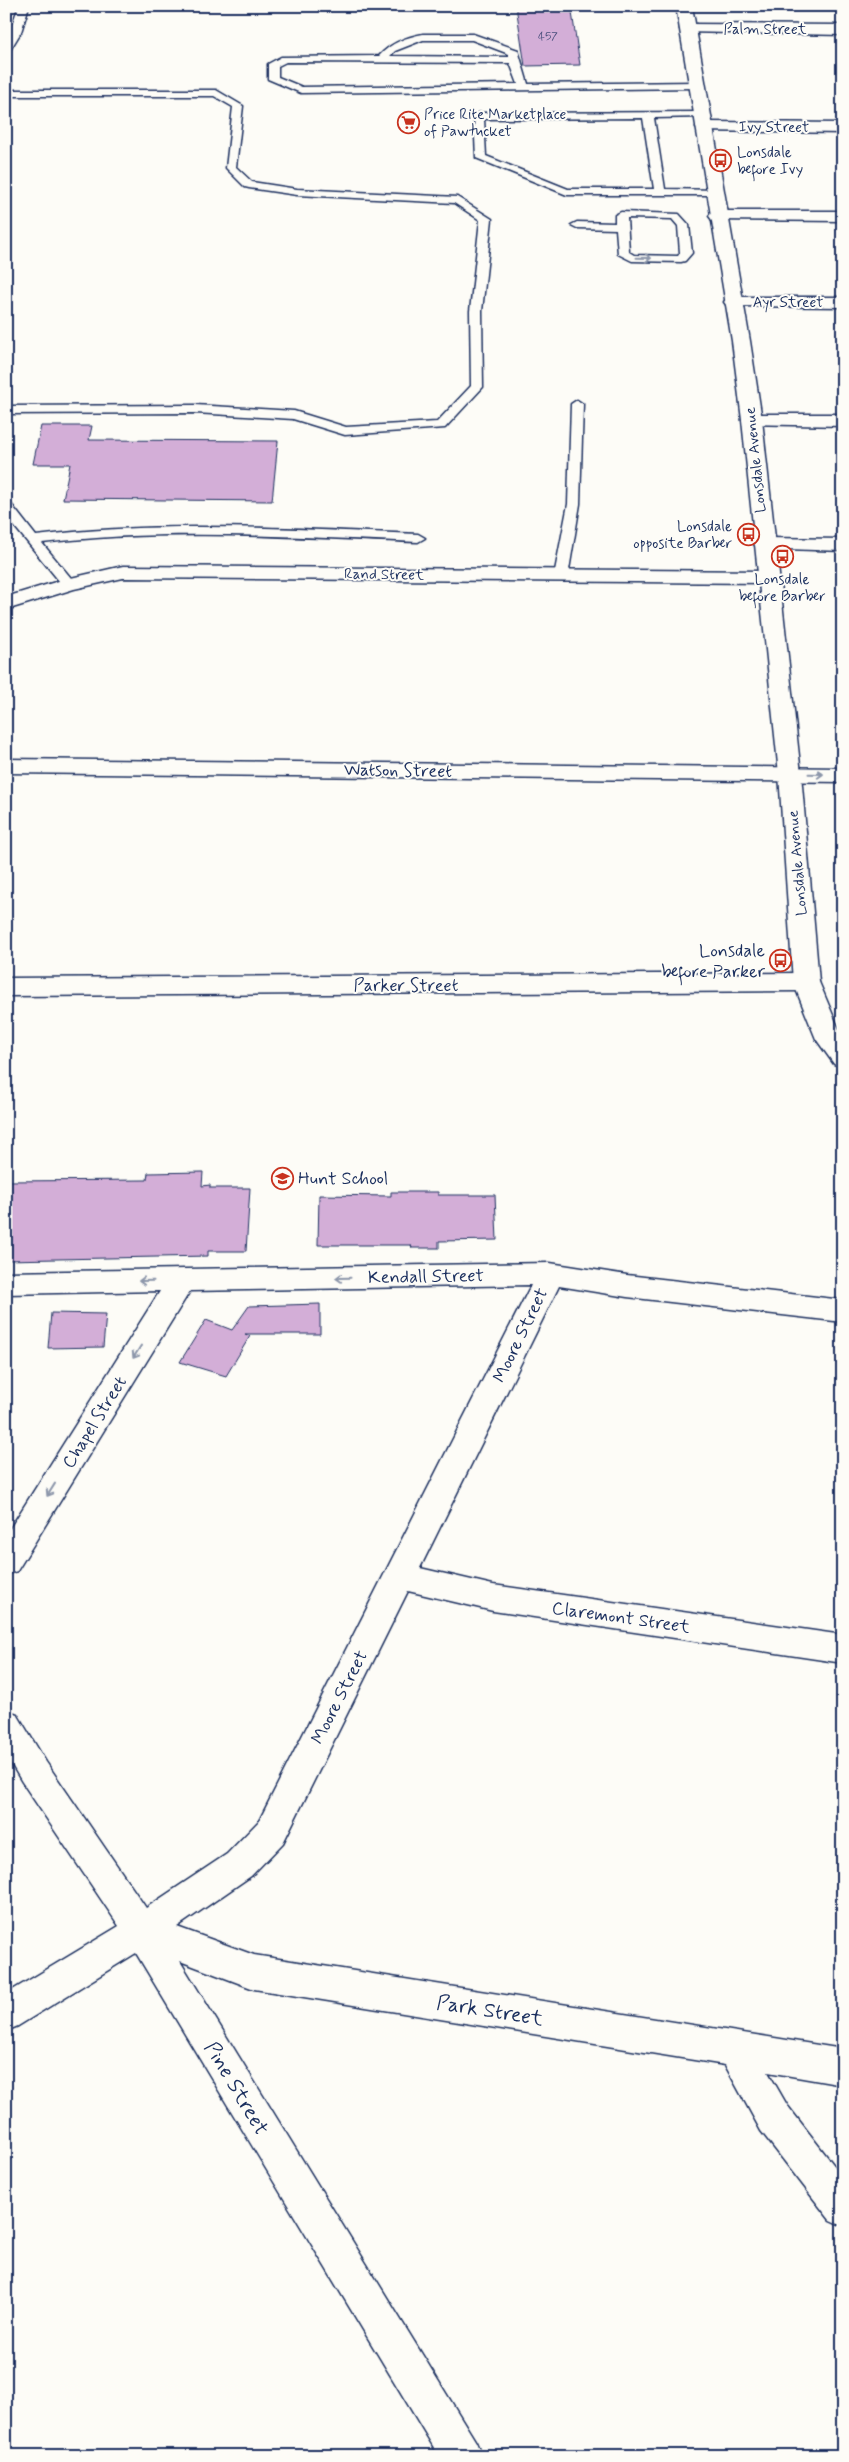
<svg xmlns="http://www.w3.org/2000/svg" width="849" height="2462" viewBox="0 0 849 2462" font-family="Mynerve,sans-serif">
<rect width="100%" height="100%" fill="#fdfcf7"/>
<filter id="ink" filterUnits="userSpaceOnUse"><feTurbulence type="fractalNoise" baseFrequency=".02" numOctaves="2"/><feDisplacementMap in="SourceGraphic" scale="10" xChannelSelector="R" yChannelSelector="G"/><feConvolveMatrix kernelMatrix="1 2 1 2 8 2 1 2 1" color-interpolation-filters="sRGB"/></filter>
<g filter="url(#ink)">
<!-- building -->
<g fill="#d3aed7" stroke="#1b2f5e">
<polygon points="516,6 571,6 580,65 525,66"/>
<polygon points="41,426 92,426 89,440 278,441 272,501 63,499 70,464 33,464"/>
<polygon points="203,1172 202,1186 210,1185 210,1188 250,1188 246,1251 208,1251 208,1256 6,1260 6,1181 147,1180 148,1173"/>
<polygon points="391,1192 438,1192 438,1195 495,1195 497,1240 439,1241 439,1248 412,1248 411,1245 318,1245 319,1195 391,1196"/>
<polygon points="320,1304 320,1334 245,1334 250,1336 226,1376 180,1362 206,1320 232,1330 249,1306"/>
<polygon points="51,1313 106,1314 103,1347 48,1348"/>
</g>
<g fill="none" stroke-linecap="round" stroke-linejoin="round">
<defs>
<g id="lane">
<polygon points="19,6 29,6 21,32 10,50 6,51 6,40"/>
<path d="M423,34H473L518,50L528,84L696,82L701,85L696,88L301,93L268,79V64L281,57L379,56C391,43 406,37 423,34ZM423,40H472L509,54V57L390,56L395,51ZM286,62L510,63L518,84L302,87L278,77V66Z"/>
<polygon points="6,90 216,90 243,106 236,167 252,182 297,189 457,197 492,219 482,311 483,387 445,428 345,435 293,419 195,413 6,414 6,406 195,405 294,411 346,427 437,422 471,386 470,311 480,220 454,203 297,195 249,188 245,187 226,168 233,107 214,96 6,96"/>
<path d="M702,112L706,113V117L654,118L665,189L718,190L719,192L714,195H567L476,158L474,116L479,113ZM643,118L654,189H568L486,156L484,119Z"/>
<path d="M621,212L679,214L689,225L692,253L685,261L681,262L632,261L618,254L616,229L577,228L571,225L577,222L615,223V215ZM627,218L672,219L678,226L680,253L678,256L634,255L629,252Z"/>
<polygon points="577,400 583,404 580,504 568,576 561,580 554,576 568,504 571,404"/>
<path d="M6,503L11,504L36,536C164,520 290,529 418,534L425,538L418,542C293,537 167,528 42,543L76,584L69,588L64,587L6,516Z"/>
</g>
<g id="street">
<polygon points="688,24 843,25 843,35 683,32 680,29"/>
<polygon points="704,122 843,123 843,133 698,131 696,127 698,123"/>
<polygon points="718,211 843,211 843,221 712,220 709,216 712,212"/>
<polygon points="733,297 843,297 843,307 727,306 724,302 727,298"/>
<polygon points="752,414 843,414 843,426 745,424 742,420 745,416"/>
<polygon points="764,538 843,539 843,551 757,548 754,544 757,540"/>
<polygon points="123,566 767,571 774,573 777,577 774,581 767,583 123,578 74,589 6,610 6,597 62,580"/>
<polygon points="6,759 843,768 843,782 6,773"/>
<polygon points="806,973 815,976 819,982 815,988 806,991 6,996 6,978"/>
<polygon points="550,1263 627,1275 843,1300 843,1322 627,1297 559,1286 420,1568 493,1585 843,1635 843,1663 493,1611 408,1591 283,1843 251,1876 177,1927 254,1955 843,2049 843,2085 768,2072 787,2105 843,2177 843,2226 830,2220 761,2131 725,2065 254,1989 180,1961 476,2442 482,2456 439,2456 136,1953 18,2026 6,2031 6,1994 119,1926 22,1782 6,1755 6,1710 17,1714 46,1762 146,1908 227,1854 259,1821 531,1285 190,1291 17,1571 6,1575 6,1535 160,1291 6,1294 6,1272"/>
</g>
<polygon id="primary" points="676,6 692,6 750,341 762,420 801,774 819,982 843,1039 843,1067 834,1064 816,1039 793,982 779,774 742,420 732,341"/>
</defs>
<!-- lane casing -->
<use href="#lane" stroke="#1b2f5e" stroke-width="3"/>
<!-- street casing -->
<use href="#street" stroke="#1b2f5e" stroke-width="3"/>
<!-- primary casing -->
<use href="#primary" stroke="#1b2f5e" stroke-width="3"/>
<!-- lane -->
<use href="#lane" fill="#fdfcf7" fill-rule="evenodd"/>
<!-- street -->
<use href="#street" fill="#fdfcf7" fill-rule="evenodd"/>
<!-- primary -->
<use href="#primary" fill="#fdfcf7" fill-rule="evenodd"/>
</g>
<!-- one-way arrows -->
<defs><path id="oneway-shaft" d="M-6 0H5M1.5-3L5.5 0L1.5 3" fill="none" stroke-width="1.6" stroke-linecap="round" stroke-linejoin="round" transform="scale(1.25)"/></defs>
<g stroke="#8c96aa">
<use href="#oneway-shaft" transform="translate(644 258) rotate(1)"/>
<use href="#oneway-shaft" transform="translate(816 774) rotate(1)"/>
<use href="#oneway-shaft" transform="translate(343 1278) rotate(179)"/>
<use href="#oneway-shaft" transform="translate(146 1281) rotate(179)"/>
<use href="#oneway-shaft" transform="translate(137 1352) rotate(122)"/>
<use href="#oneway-shaft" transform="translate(51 1490) rotate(122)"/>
</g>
</g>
<!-- icons -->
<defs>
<symbol id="supermarket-ring" viewBox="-11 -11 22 22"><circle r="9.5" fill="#fdfcf7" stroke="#c8321e" stroke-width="1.5"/><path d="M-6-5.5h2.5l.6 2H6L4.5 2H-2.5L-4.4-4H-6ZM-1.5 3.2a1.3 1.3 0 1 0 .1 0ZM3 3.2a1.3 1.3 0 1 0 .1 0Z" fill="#c8321e"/></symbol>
<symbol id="bus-ring" viewBox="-11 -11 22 22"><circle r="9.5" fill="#fdfcf7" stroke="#c8321e" stroke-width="1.5"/><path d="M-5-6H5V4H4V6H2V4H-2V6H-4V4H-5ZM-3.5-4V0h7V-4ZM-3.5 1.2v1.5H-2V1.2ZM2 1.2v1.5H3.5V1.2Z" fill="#c8321e"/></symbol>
<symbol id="school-ring" viewBox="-11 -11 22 22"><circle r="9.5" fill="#fdfcf7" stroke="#c8321e" stroke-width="1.5"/><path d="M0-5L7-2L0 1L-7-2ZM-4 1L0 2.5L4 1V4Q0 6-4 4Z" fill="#c8321e"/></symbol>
</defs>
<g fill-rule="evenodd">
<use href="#supermarket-ring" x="396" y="110" width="25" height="25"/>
<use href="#bus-ring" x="708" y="148" width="25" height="25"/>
<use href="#bus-ring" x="736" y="522" width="25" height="25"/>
<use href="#bus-ring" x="770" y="544" width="25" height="25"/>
<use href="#bus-ring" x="768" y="948" width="25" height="25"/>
<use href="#school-ring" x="270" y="1166" width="25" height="25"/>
</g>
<g text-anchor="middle" stroke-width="4" stroke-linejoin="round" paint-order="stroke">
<!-- far-number labels -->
<g font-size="12" fill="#494f7c">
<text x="548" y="40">457</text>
</g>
<!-- far-street labels -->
<g font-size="15" fill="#1b2f5e" stroke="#fdfcf7">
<text x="765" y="34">Palm Street</text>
<text x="774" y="132">Ivy Street</text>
<text x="788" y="307">Ayr Street</text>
<text transform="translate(755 460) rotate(-96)" y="5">Lonsdale Avenue</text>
<text transform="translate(384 574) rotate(1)" y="5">Rand Street</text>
<text transform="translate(797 863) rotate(-95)" y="5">Lonsdale Avenue</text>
</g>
<!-- far-poi labels -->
<g font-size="15" fill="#1b2f5e" stroke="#fdfcf7" text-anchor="start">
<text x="424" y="119">Price Rite Marketplace<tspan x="424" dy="17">of Pawtucket</tspan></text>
<text x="737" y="157">Lonsdale<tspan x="737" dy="17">before Ivy</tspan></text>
<text x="732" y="531" text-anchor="end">Lonsdale<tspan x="732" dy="17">opposite Barber</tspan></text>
<text x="782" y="584" text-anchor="middle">Lonsdale<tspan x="782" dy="17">before Barber</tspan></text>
</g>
<!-- street labels -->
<g font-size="18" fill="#1b2f5e" stroke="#fdfcf7">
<text transform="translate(398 770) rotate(1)" y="6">Watson Street</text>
<text x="406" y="991">Parker Street</text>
<text transform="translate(426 1276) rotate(-1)" y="6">Kendall Street</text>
<text transform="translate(520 1335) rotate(-64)" y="6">Moore Street</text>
<text transform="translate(94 1422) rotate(-58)" y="6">Chapel Street</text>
<text transform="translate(621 1617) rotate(8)" y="6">Claremont Street</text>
<text transform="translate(339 1697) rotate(-63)" y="6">Moore Street</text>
</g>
<!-- poi labels -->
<g font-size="18" fill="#1b2f5e" stroke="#fdfcf7" text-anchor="end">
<text x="765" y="956">Lonsdale<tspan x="765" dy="21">before Parker</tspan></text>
<text x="298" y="1184" text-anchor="start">Hunt School</text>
</g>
<!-- near-street labels -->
<g font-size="21" fill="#1b2f5e" stroke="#fdfcf7">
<text transform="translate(490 2010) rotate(9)" y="7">Park Street</text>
<text transform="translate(237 2088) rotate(59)" y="7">Pine Street</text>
</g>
</g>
<!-- margin -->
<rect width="849" height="2462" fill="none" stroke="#fdfcf7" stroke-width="25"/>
<rect x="12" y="12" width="824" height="2437" fill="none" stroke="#1b2f5e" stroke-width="2" filter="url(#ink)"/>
</svg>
